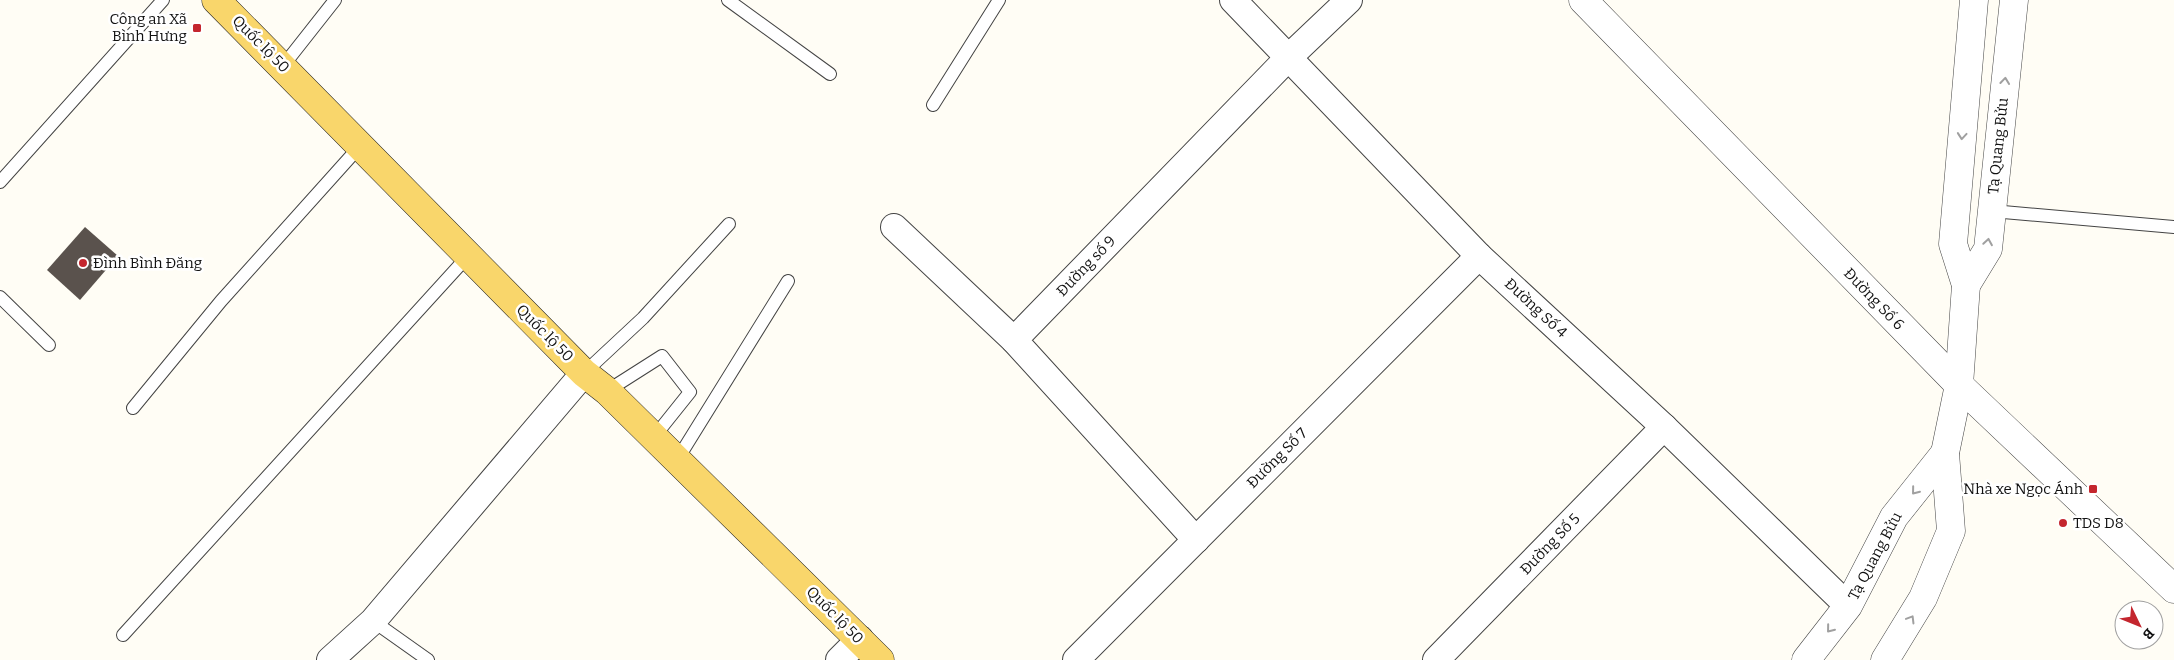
<svg xmlns="http://www.w3.org/2000/svg" width="2174" height="660" viewBox="0 0 2174 660" font-family="Bitter,serif">
<rect width="100%" height="100%" fill="#fffdf5"/>
<!-- building -->
<polygon fill="#5a524d" points="85,227 118,256 80,300 47,270"/>
<g fill="none" stroke-linecap="round" stroke-linejoin="round">
<defs>
<g id="service">
<polyline points="728,0 830,74"/>
<polyline points="283,66 335,0"/>
<polyline points="933,105 999,0"/>
<polyline points="0,182 163,0"/>
<polyline points="1992,211 2174,227"/>
<polyline points="0,297 49,345"/>
<polyline points="584,373 643,318 729,224"/>
<polyline points="607,391 662,356 690,392 654,437"/>
<polyline points="133,408 221,301 361,145"/>
<polyline points="677,460 788,281"/>
<polyline points="373,621 428,660"/>
<polyline points="123,635 468,256"/>
</g>
<g id="minor">
<polyline points="1233,0 1479,256 1664,427 1848,606"/>
<polyline points="894,227 1014,340"/>
<polyline points="1196,540 1014,340 1288,58 1349,0"/>
<polyline points="330,660 373,621 584,373"/>
<polyline points="839,660 860,639"/>
<polyline points="1076,660 1479,256"/>
<polyline points="1436,660 1664,427"/>
</g>
<g id="tertiary">
<polyline points="1583,0 1959,385 2174,589"/>
<polyline points="1966,285 1988,249 2014,0"/>
<polyline points="1806,660 1848,606 1894,517 1945,453"/>
<polyline points="1885,660 1923,598 1951,531 1945,453 1959,385 1966,285 1953,244 1974,0"/>
</g>
<polyline id="primary" points="216,0 584,373 607,391 880,660"/>
</defs>
<!-- service casing -->
<use href="#service" stroke="#444" stroke-width="14"/>
<!-- minor casing -->
<use href="#minor" stroke="#444" stroke-width="28"/>
<!-- tertiary casing -->
<use href="#tertiary" stroke="#444" stroke-width="29"/>
<!-- primary casing -->
<use href="#primary" stroke="#222" stroke-width="29"/>
<!-- service -->
<use href="#service" stroke="#fff" stroke-width="12"/>
<!-- minor -->
<use href="#minor" stroke="#fff" stroke-width="26"/>
<!-- tertiary -->
<use href="#tertiary" stroke="#fff" stroke-width="28"/>
<!-- primary -->
<use href="#primary" stroke="#f9d66b" stroke-width="28"/>
</g>
<!-- one-way arrows -->
<defs><path id="oneway-chevron" d="M-2-3.5L2.5 0L-2 3.5" fill="none" stroke-width="1.6" stroke-linecap="round" stroke-linejoin="round" transform="scale(1.25)"/></defs>
<g stroke="#a0a0a0">
<use href="#oneway-chevron" transform="translate(2005 81) rotate(-84)"/>
<use href="#oneway-chevron" transform="translate(1962 136) rotate(95)"/>
<use href="#oneway-chevron" transform="translate(1988 242) rotate(-81)"/>
<use href="#oneway-chevron" transform="translate(1915 491) rotate(129)"/>
<use href="#oneway-chevron" transform="translate(1911 619) rotate(-59)"/>
<use href="#oneway-chevron" transform="translate(1830 629) rotate(129)"/>
</g>
<!-- markers -->
<g fill="#c4262e" stroke="#fff" stroke-width="2">
<rect x="192" y="23" width="10" height="10" rx="2.5"/>
<circle cx="83" cy="263" r="5"/>
<rect x="2088" y="484" width="10" height="10" rx="2.5"/>
<circle cx="2063" cy="523" r="5"/>
</g>
<g text-anchor="middle" stroke-width="5" stroke-linejoin="round" paint-order="stroke">
<!-- poi labels -->
<g font-size="15" fill="#111" stroke="#fff" text-anchor="end">
<text x="187" y="24">Công an Xã<tspan x="187" dy="17">Bình Hưng</tspan></text>
<text x="93" y="268" text-anchor="start">Đình Bình Đăng</text>
<text x="2083" y="494">Nhà xe Ngọc Ánh</text>
<text x="2073" y="528" text-anchor="start">TDS D8</text>
</g>
<!-- street labels -->
<g font-size="15" fill="#111" stroke="#fff">
<text transform="translate(261 44) rotate(45)" y="5">Quốc lộ 50</text>
<text transform="translate(1998 146) rotate(-84)" y="5">Tạ Quang Bửu</text>
<text transform="translate(1086 266) rotate(-46)" y="5">Đường số 9</text>
<text transform="translate(1874 299) rotate(46)" y="5">Đường Số 6</text>
<text transform="translate(1536 308) rotate(43)" y="5">Đường Số 4</text>
<text transform="translate(545 333) rotate(45)" y="5">Quốc lộ 50</text>
<text transform="translate(1277 458) rotate(-45)" y="5">Đường Số 7</text>
<text transform="translate(1550 544) rotate(-46)" y="5">Đường Số 5</text>
<text transform="translate(1875 556) rotate(-62)" y="5">Tạ Quang Bửu</text>
<text transform="translate(835 615) rotate(45)" y="5">Quốc lộ 50</text>
</g>
</g>
<!-- north arrow -->
<g transform="translate(2139 625) rotate(133)"><circle r="24" fill="#ffffff" stroke="#a0a0a0"/>
<path d="M0-4L9 19L0 12L-9 19Z" fill="#c4262e"/>
<text y="-8" font-size="14" font-weight="bold" text-anchor="middle" fill="#111111">B</text>
</g>
</svg>
